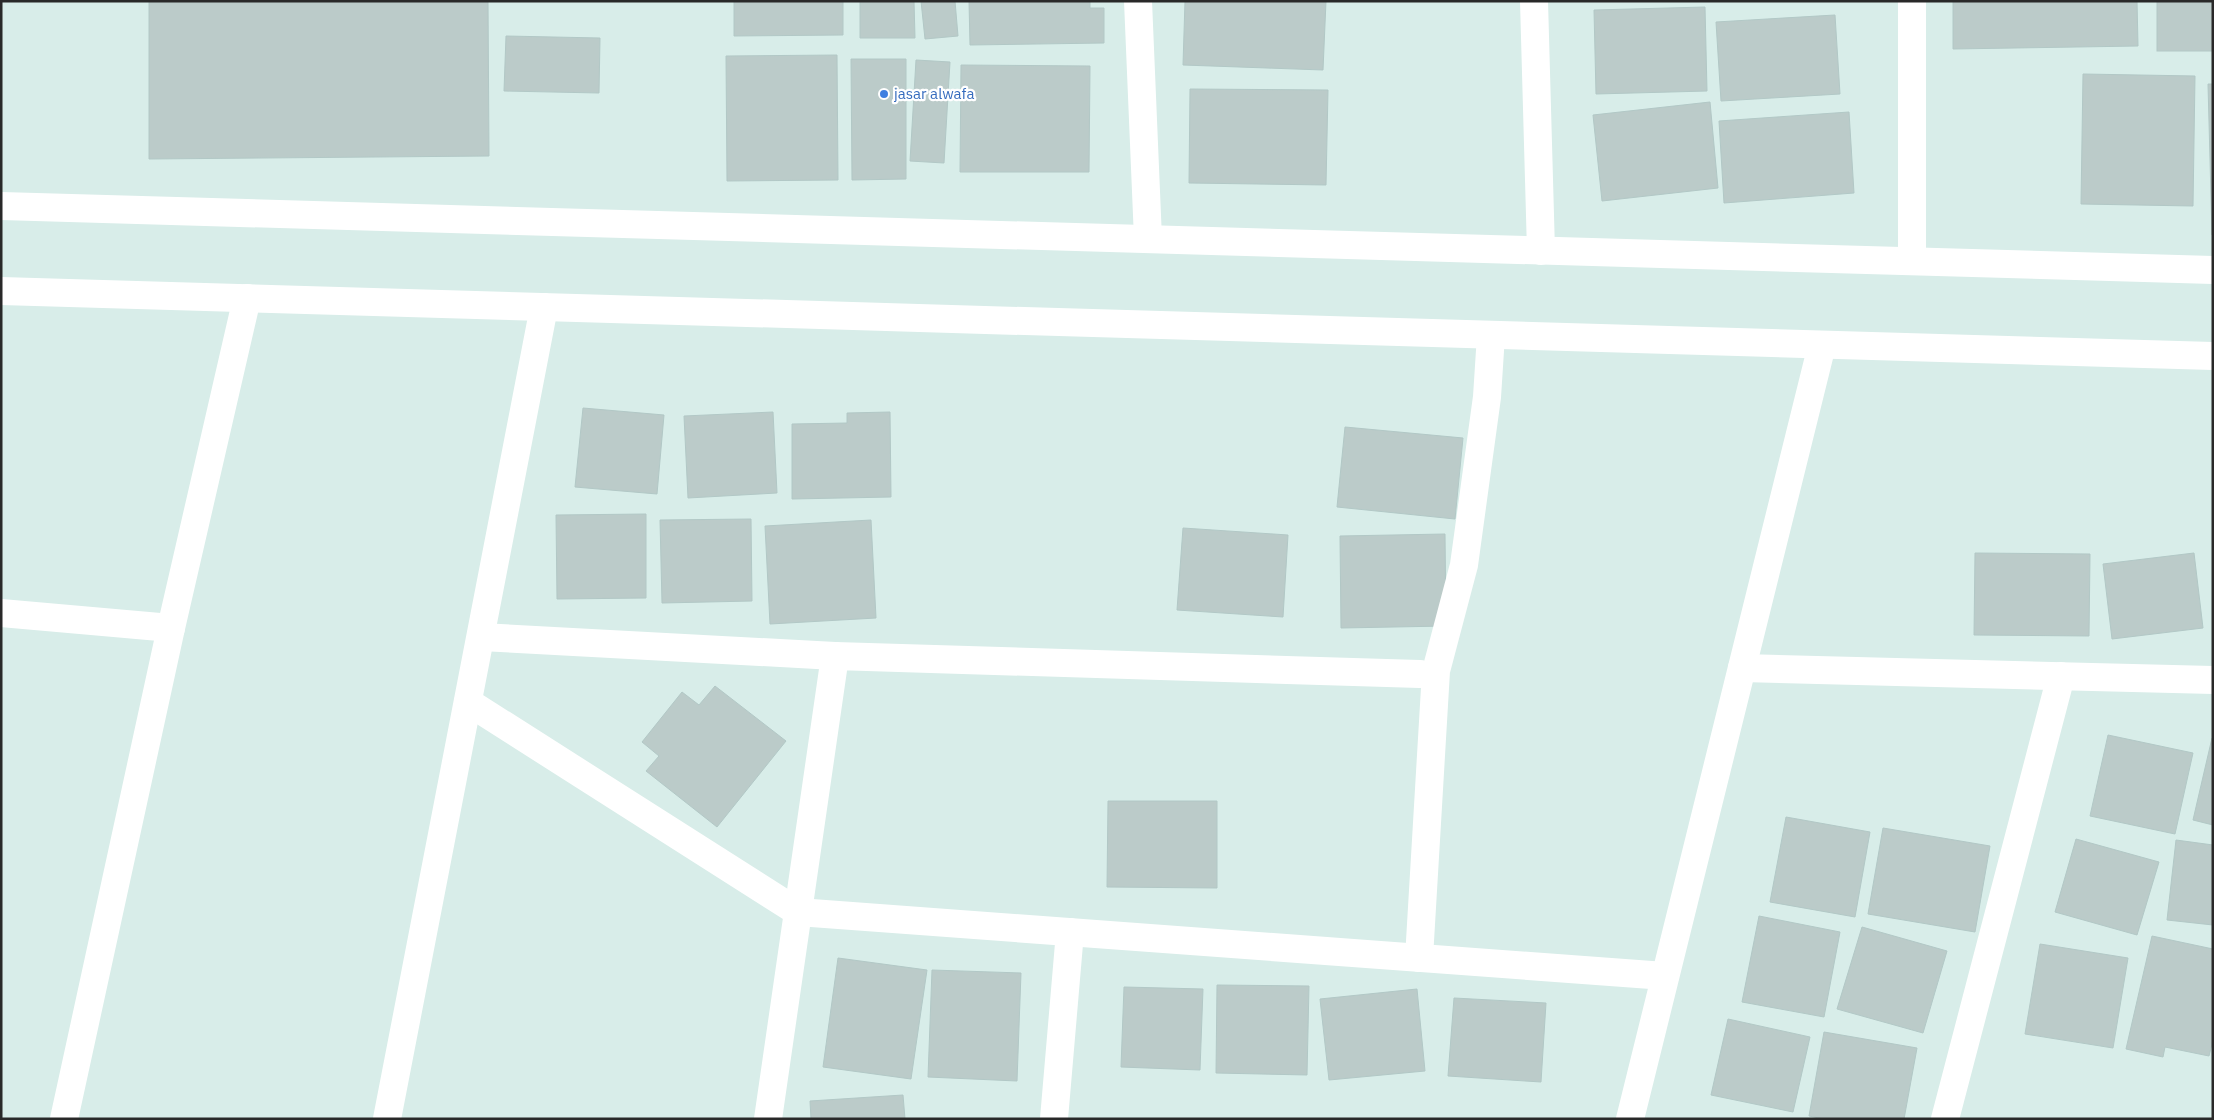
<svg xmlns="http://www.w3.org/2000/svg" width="2214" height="1120" viewBox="0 0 2214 1120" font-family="'IBM Plex Sans',sans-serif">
<rect width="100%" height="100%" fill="#d8ede9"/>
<!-- building -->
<g fill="#bbcbc9" stroke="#b2c8c6">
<polygon points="149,1 488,1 489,156 149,159"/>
<polygon points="734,1 843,1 843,35 734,36"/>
<polygon points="860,1 914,1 915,38 860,38"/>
<polygon points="921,1 955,1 958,36 925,39"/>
<polygon points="969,1 1090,1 1090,8 1104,8 1104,43 970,45"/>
<polygon points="1185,1 1326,1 1323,70 1183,65"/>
<polygon points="1953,1 2137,1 2138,46 1953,49"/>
<rect x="2157" y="1" width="56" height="50"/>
<polygon points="1705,7 1707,91 1596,94 1594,10"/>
<polygon points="1835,15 1840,94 1721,101 1716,22"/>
<polygon points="506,36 600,38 599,93 504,91"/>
<polygon points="837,55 838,180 727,181 726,56"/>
<polygon points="851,59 906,59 906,179 852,180"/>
<polygon points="916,60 950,62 944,163 910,161"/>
<polygon points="961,65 1090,66 1089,172 960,172"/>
<polygon points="2083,74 2195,76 2193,206 2081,204"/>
<polygon points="2208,84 2213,84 2213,235 2212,235"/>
<polygon points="1190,89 1328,90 1326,185 1189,183"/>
<polygon points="1710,102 1718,188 1602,201 1593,115"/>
<polygon points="1849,112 1854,193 1724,203 1719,121"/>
<polygon points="583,408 664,415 657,494 575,487"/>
<polygon points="773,412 777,493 688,498 684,416"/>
<polygon points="890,412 891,497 792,499 792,424 847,423 847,413"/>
<polygon points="1345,427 1463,438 1455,519 1337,507"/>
<polygon points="646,514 646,598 557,599 556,515"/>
<polygon points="751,519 752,601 662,603 660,520"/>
<polygon points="871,520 876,618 770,624 765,526"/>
<polygon points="1183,528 1288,535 1283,617 1177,610"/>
<polygon points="1445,534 1446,626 1341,628 1340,536"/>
<polygon points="1975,553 2090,554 2089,636 1974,635"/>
<polygon points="2194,553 2203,628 2112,639 2103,564"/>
<polygon points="715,686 786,741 717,827 646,771 659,756 642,742 682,692 699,705"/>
<polygon points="2108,735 2193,753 2175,834 2090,816"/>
<polygon points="2212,738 2213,738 2213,825 2193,820"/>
<polygon points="1108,801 1217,801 1217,888 1107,887"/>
<polygon points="1786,817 1870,832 1855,917 1770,902"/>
<polygon points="1883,828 1990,846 1975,932 1868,914"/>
<polygon points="2076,839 2159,862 2137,935 2055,912"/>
<polygon points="2176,840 2213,845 2213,925 2167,920"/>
<polygon points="1759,916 1840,932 1824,1017 1742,1002"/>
<polygon points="1862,927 1947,951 1923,1033 1837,1009"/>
<polygon points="2152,936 2213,949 2213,1040 2209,1056 2165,1047 2163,1057 2126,1049"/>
<polygon points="2040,944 2128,958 2113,1048 2025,1034"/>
<polygon points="838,958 927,970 911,1079 823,1067"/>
<polygon points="932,970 1021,973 1017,1081 928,1077"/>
<polygon points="1217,985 1309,986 1307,1075 1216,1073"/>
<polygon points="1124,987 1203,989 1200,1070 1121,1067"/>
<polygon points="1417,989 1425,1071 1329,1080 1320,999"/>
<polygon points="1454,998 1546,1003 1541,1082 1448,1076"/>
<polygon points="1728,1019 1810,1037 1793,1112 1711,1095"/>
<polygon points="1824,1032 1917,1048 1904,1119 1824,1119 1809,1116"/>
<polygon points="903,1095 905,1119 811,1119 810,1101"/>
</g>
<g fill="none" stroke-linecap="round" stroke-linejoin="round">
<!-- minor -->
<g stroke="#fff" stroke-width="28">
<polyline points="1138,1 1148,239"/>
<polyline points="1534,1 1541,251"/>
<polyline points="1912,1 1912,261"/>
<polyline points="1,206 2213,270"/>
<polyline points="1,291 2213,356"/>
<polyline points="1,613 171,628"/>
<polyline points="481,637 835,656"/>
<polyline points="1742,668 2213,680"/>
<polyline points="468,702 798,912 1665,976"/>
<polyline points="1419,958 1436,671 1464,565 1487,397 1491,335"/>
<polyline points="64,1119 171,628 247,298"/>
<polyline points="387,1119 544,307"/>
<polyline points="768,1119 835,656 1420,674"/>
<polyline points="1054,1119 1070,932"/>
<polyline points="1630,1119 1822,345"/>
<polyline points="1945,1119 2061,676"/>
</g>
</g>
<!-- markers -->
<circle fill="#3f7fe0" stroke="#fff" stroke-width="2" cx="884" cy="94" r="5"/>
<g text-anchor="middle" stroke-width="4.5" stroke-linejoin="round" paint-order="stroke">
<!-- shop labels -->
<g font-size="15" fill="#366cbe" stroke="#fff" text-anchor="start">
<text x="894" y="99">jasar alwafa</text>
</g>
</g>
<!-- border -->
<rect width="2214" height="1120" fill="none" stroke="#292929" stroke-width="5"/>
</svg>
